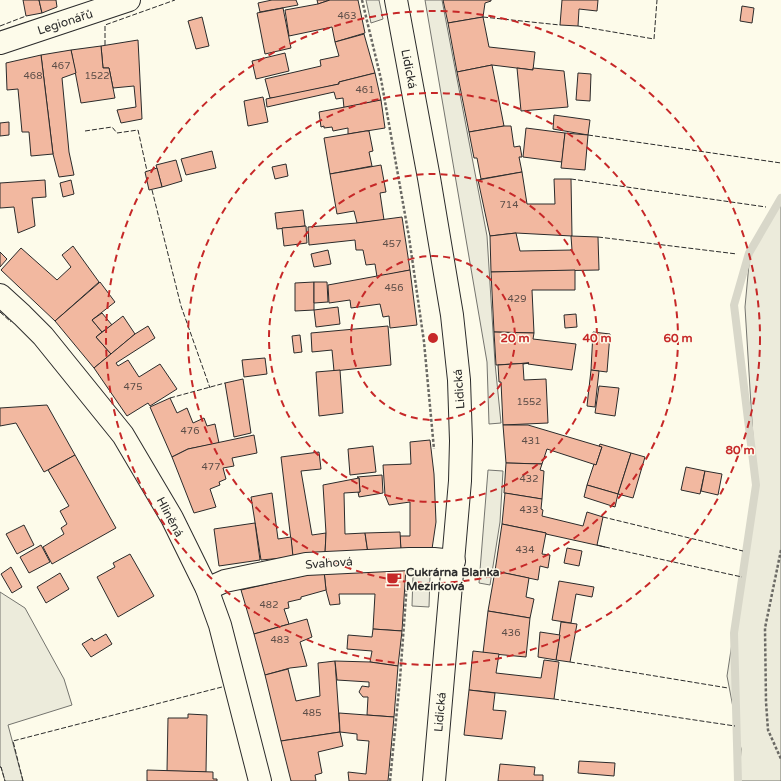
<svg xmlns="http://www.w3.org/2000/svg" width="781" height="781" viewBox="0 0 781 781" font-family="'Varela Round',sans-serif">
<rect width="100%" height="100%" fill="#fdfbea"/>
<!-- green -->
<g fill="#ecebdb" stroke="#74746e">
<polygon points="366,0 379,0 383,19 371,23"/>
<polygon points="425,0 442,0 487,236 495,363 501,423 489,424 487,362"/>
<polygon points="781,198 781,781 739,781 741,749 727,676 756,487 745,307 750,253"/>
<polygon points="488,470 503,471 500,522 490,585 479,583"/>
<polygon points="0,592 25,608 64,679 72,705 8,725 23,781 5,781 1,767 0,767"/>
</g>
<!-- parking -->
<polygon fill="#eceadb" stroke="#74746e" points="413,575 430,576 429,607 412,606"/>
<g fill="none" stroke-linecap="round" stroke-linejoin="round">
<!-- stream -->
<polyline stroke="#d8d7c9" stroke-width="8" points="738,781 734,633 756,485 734,305 749,253 781,198"/>
</g>
<!-- building -->
<g fill="#f2b8a0" stroke="#2b2b2b">
<polygon points="23,0 39,0 42,13 26,16"/>
<polygon points="39,0 56,0 57,7 42,13"/>
<polygon points="272,0 296,0 298,5 260,12 258,3"/>
<polygon points="317,0 330,0 318,4"/>
<polygon points="330,0 358,0 365,33 335,42 332,27 289,36 285,10 318,4"/>
<polygon points="443,0 491,0 491,1 485,3 483,17 448,23"/>
<polygon points="562,0 598,0 597,11 579,9 578,26 560,25"/>
<polygon points="742,6 754,8 752,23 740,21"/>
<polygon points="283,8 291,48 265,54 257,13"/>
<polygon points="202,17 209,46 196,49 188,21"/>
<polygon points="483,17 489,47 535,52 533,70 492,65 457,72 448,23"/>
<polygon points="364,34 375,73 339,82 339,84 281,97 270,98 265,79 321,66 320,60 339,56 335,42"/>
<polygon points="138,40 142,119 121,123 117,110 136,107 134,86 113,88 109,68 103,68 101,46"/>
<polygon points="101,46 103,68 109,68 115,98 81,103 71,50"/>
<polygon points="71,50 76,73 62,78 69,152 74,175 59,177 53,154 41,55"/>
<polygon points="285,53 289,71 256,79 252,61"/>
<polygon points="41,55 53,154 31,156 29,132 22,132 18,89 7,90 6,63"/>
<polygon points="492,65 504,126 469,132 457,72"/>
<polygon points="517,68 533,70 533,68 564,71 568,107 521,111"/>
<polygon points="375,73 381,100 344,108 343,98 336,99 334,92 267,107 266,99 339,84 339,82"/>
<polygon points="578,73 591,74 590,101 576,100"/>
<polygon points="263,97 268,122 248,126 244,101"/>
<polygon points="381,100 385,128 348,134 348,128 333,131 332,127 324,128 324,126 321,127 319,112"/>
<polygon points="554,115 590,120 588,135 553,129"/>
<polygon points="9,122 9,135 0,136 0,123"/>
<polygon points="504,126 511,126 514,147 520,146 522,157 519,157 522,172 481,179 477,158 474,158 469,132"/>
<polygon points="526,128 565,133 562,162 523,157"/>
<polygon points="366,131 369,131 373,151 369,152 372,166 330,174 324,138"/>
<polygon points="565,133 588,135 585,170 561,168"/>
<polygon points="212,151 216,168 186,175 181,159"/>
<polygon points="176,160 182,181 162,187 156,165"/>
<polygon points="286,164 288,176 275,179 272,167"/>
<polygon points="381,165 386,192 380,193 384,220 357,223 354,211 337,214 330,174"/>
<polygon points="157,168 162,187 149,190 145,172"/>
<polygon points="522,172 527,204 555,204 554,179 571,179 572,236 516,233 490,236 478,180"/>
<polygon points="45,180 46,197 32,198 35,226 18,233 14,207 0,208 0,183"/>
<polygon points="71,180 74,194 63,197 60,183"/>
<polygon points="303,210 305,226 277,229 275,213"/>
<polygon points="402,217 410,270 377,277 375,264 366,265 363,250 356,250 355,240 309,245 308,227 357,223"/>
<polygon points="306,226 307,243 284,246 282,228"/>
<polygon points="516,233 520,251 572,250 571,236 598,237 599,270 491,272 490,236"/>
<polygon points="73,246 99,282 55,321 1,270 21,248 57,280 71,267 62,255"/>
<polygon points="328,250 331,264 314,267 311,254"/>
<polygon points="0,252 7,259 0,267"/>
<polygon points="410,270 417,325 390,328 389,316 383,317 380,304 351,308 350,300 329,303 328,285"/>
<polygon points="575,270 575,290 532,290 534,333 494,332 491,272"/>
<polygon points="100,282 115,302 92,320 102,332 96,337 111,354 94,368 55,321"/>
<polygon points="314,282 314,310 295,311 295,283"/>
<polygon points="314,282 327,282 328,302 314,303"/>
<polygon points="338,307 340,324 316,327 314,310"/>
<polygon points="102,313 112,325 102,332 92,320"/>
<polygon points="576,314 577,327 565,328 564,315"/>
<polygon points="123,316 135,334 111,354 96,337"/>
<polygon points="148,326 155,338 116,363 118,366 128,360 139,377 160,364 177,389 150,406 148,403 127,416 94,368 135,334"/>
<polygon points="388,326 391,365 334,371 332,350 312,352 311,333"/>
<polygon points="494,332 534,333 533,339 576,344 572,370 528,364 529,363 496,365"/>
<polygon points="593,332 610,334 607,372 591,370"/>
<polygon points="300,335 302,352 294,353 292,336"/>
<polygon points="265,358 267,374 244,377 242,360"/>
<polygon points="529,363 523,364 524,380 546,379 548,423 503,425 501,382 499,382 498,365"/>
<polygon points="340,370 343,413 319,416 316,372"/>
<polygon points="591,370 599,371 595,407 587,406"/>
<polygon points="243,379 251,433 234,437 225,383"/>
<polygon points="599,386 619,388 615,416 595,413"/>
<polygon points="170,398 177,413 187,408 193,423 204,418 207,426 215,424 219,443 188,449 172,457 150,407"/>
<polygon points="47,405 75,455 44,472 16,423 0,426 0,408"/>
<polygon points="503,425 528,425 602,447 596,465 547,449 542,464 506,463"/>
<polygon points="254,435 257,453 232,458 234,466 223,468 226,479 219,482 220,485 210,489 216,507 194,513 172,457 188,449"/>
<polygon points="430,440 434,474 436,522 432,549 401,551 400,536 410,536 410,502 389,505 385,495 383,465 411,464 410,442"/>
<polygon points="600,444 631,453 618,494 587,485 594,464 596,465 602,447 599,446"/>
<polygon points="373,446 376,472 350,475 348,449"/>
<polygon points="319,452 321,469 301,471 312,535 326,533 325,554 293,557 281,457"/>
<polygon points="631,453 645,457 633,498 618,494"/>
<polygon points="75,455 116,528 52,564 43,547 64,534 61,528 67,524 60,511 69,506 48,470"/>
<polygon points="506,463 542,464 540,470 544,471 542,499 504,493"/>
<polygon points="686,467 705,471 700,494 681,490"/>
<polygon points="705,471 722,474 718,495 701,491"/>
<polygon points="382,475 383,493 359,497 358,492 360,492 359,478 357,477"/>
<polygon points="359,478 360,492 344,493 345,534 365,533 368,553 325,554 326,533 323,485"/>
<polygon points="587,485 618,494 615,507 584,497"/>
<polygon points="272,493 278,539 291,537 293,557 261,560 251,497"/>
<polygon points="505,493 542,499 541,509 543,510 542,516 583,526 587,512 603,517 597,545 605,547 546,534 546,533 502,524"/>
<polygon points="255,523 260,560 219,566 214,529"/>
<polygon points="502,524 546,533 542,554 550,555 548,568 540,566 538,580 495,571"/>
<polygon points="24,525 34,545 17,554 6,534"/>
<polygon points="400,532 401,551 368,553 365,533"/>
<polygon points="41,545 50,562 29,573 20,557"/>
<polygon points="567,548 582,551 579,566 564,563"/>
<polygon points="130,554 154,596 118,617 97,577 115,567 113,563"/>
<polygon points="11,567 22,587 12,593 1,574"/>
<polygon points="406,567 402,631 373,629 375,594 339,594 340,604 330,605 326,590 324,571"/>
<polygon points="324,571 326,590 301,597 301,599 288,602 289,608 284,609 289,624 254,634 241,590"/>
<polygon points="495,571 529,578 526,597 534,599 530,618 488,611"/>
<polygon points="60,573 69,589 46,603 37,587"/>
<polygon points="559,581 594,587 592,597 576,594 571,623 552,620"/>
<polygon points="488,611 530,618 526,657 483,653"/>
<polygon points="307,619 312,637 300,642 307,666 290,668 265,675 254,634"/>
<polygon points="561,622 577,624 570,662 556,660"/>
<polygon points="373,629 402,631 398,666 370,662 372,651 347,649 348,635 372,637"/>
<polygon points="540,632 560,635 556,660 538,657"/>
<polygon points="106,634 112,644 91,657 82,644 92,638 94,641"/>
<polygon points="473,651 499,654 496,673 541,678 544,660 559,662 554,699 469,690"/>
<polygon points="335,661 340,732 281,741 265,675 288,669 296,701 320,696 318,663"/>
<polygon points="335,661 370,662 398,666 394,717 367,715 368,697 363,697 359,692 362,686 369,687 369,682 337,680"/>
<polygon points="469,690 495,693 493,710 506,711 502,739 464,735"/>
<polygon points="339,713 394,717 388,781 349,781 348,772 366,774 369,741 357,740 357,734 340,732"/>
<polygon points="188,714 207,715 206,772 167,771 168,718 188,718"/>
<polygon points="340,732 343,746 318,752 322,773 315,775 316,781 291,781 281,741"/>
<polygon points="579,761 615,763 614,776 578,773"/>
<polygon points="500,764 535,767 534,775 543,775 543,781 498,781"/>
<polygon points="147,770 213,772 213,779 217,779 217,781 147,781"/>
</g>
<g fill="none" stroke-linecap="round" stroke-linejoin="round">
<defs>
<g id="minor">
<polyline points="0,43 129,0"/>
<polyline points="0,295 22,315 43,336 123,435 172,518 207,589 220,625 260,781"/>
<polyline points="207,589 225,581 306,564 409,559 434,559 454,561"/>
</g>
<polyline id="major" points="396,0 429,178 452,315 459,380 461,441 460,481 434,781"/>
</defs>
<!-- minor casing -->
<use href="#minor" stroke="#2b2b2b" stroke-width="24"/>
<!-- major casing -->
<use href="#major" stroke="#2b2b2b" stroke-width="24"/>
<!-- path -->
<g stroke="#6a6964" stroke-width="2.5" stroke-dasharray="3 2" stroke-linecap="butt">
<polyline points="362,0 381,79 409,237 424,342 434,449"/>
<polyline points="781,550 765,628 766,702 768,730 781,759"/>
<polyline points="390,781 400,679 407,583"/>
</g>
<!-- minor -->
<use href="#minor" stroke="#fdfbea" stroke-width="22"/>
<!-- major -->
<use href="#major" stroke="#fdfbea" stroke-width="22"/>
<!-- fence -->
<g stroke="#2b2b2b" stroke-width="1" stroke-dasharray="5 2" stroke-linecap="butt">
<polyline points="483,17 560,25"/>
<polyline points="0,26 26,16"/>
<polyline points="578,26 654,39 657,0"/>
<polyline points="105,45 105,25 175,0"/>
<polyline points="85,131 112,127 117,133 138,130 147,171"/>
<polyline points="588,135 781,163"/>
<polyline points="571,179 766,207"/>
<polyline points="152,190 181,306 210,388"/>
<polyline points="598,237 737,254"/>
<polyline points="0,312 11,322"/>
<polyline points="170,398 225,383"/>
<polyline points="603,517 743,551"/>
<polyline points="605,547 742,577"/>
<polyline points="570,662 728,688"/>
<polyline points="554,699 735,726"/>
<polyline points="0,767 1,767 5,781"/>
<polyline points="23,781 13,741 222,687"/>
</g>
</g>
<!-- distance rings -->
<g fill="none" stroke="#c62828" stroke-width="2" stroke-dasharray="7 5">
<circle cx="433" cy="338" r="82"/>
<circle cx="433" cy="338" r="164"/>
<circle cx="433" cy="338" r="245"/>
<circle cx="433" cy="338" r="327"/>
</g>
<!-- icons -->
<defs>
<symbol id="cafe-bare" viewBox="-9 -9 18 18"><path d="M-5.5-4.5H6V0H3Q3 3.5 0 3.5H-2.5Q-5.5 3.5-5.5 0ZM3-3.2v2h1.7v-2ZM-6 4.5H4V6H-6Z" fill="#c62828" stroke="#fdfbea" stroke-width="2.5" paint-order="stroke"/></symbol>
</defs>
<g fill-rule="evenodd">
<use href="#cafe-bare" x="383" y="568" width="22" height="22"/>
</g>
<g text-anchor="middle" stroke-width="3" stroke-linejoin="round" paint-order="stroke">
<!-- number labels -->
<g font-size="10" fill="#5d4e48">
<text x="347" y="19">463</text>
<text x="61" y="69">467</text>
<text x="33" y="79">468</text>
<text x="97" y="79">1522</text>
<text x="365" y="93">461</text>
<text x="509" y="208">714</text>
<text x="392" y="247">457</text>
<text x="394" y="291">456</text>
<text x="517" y="302">429</text>
<text x="133" y="390">475</text>
<text x="529" y="405">1552</text>
<text x="190" y="434">476</text>
<text x="531" y="444">431</text>
<text x="211" y="470">477</text>
<text x="529" y="482">432</text>
<text x="529" y="513">433</text>
<text x="525" y="553">434</text>
<text x="269" y="608">482</text>
<text x="511" y="636">436</text>
<text x="280" y="643">483</text>
<text x="312" y="716">485</text>
</g>
<!-- street labels -->
<g font-size="12" fill="#2b2b2b" stroke="#fdfbea">
<text transform="translate(65 22) rotate(-18)" y="4">Legionářů</text>
<text transform="translate(409 69) rotate(79)" y="4">Lidická</text>
<text transform="translate(459 389) rotate(-94)" y="4">Lidická</text>
<text transform="translate(170 517) rotate(62)" y="4">Hliněná</text>
<text transform="translate(329 563) rotate(-4)" y="4">Svahová</text>
<text transform="translate(440 712) rotate(-85)" y="4">Lidická</text>
</g>
<!-- poi labels -->
<g font-size="12" font-weight="bold" fill="#2b2b2b" stroke="#fdfbea" text-anchor="start">
<text x="406" y="576">Cukrárna Blanka<tspan x="406" dy="14">Mezírková</tspan></text>
</g>
</g>
<circle cx="433" cy="338" r="6" fill="#c62828" stroke="#fdfbea" stroke-width="2"/>
<g font-size="12" text-anchor="middle" font-weight="bold" fill="#c62828" stroke="#fdfbea" stroke-width="3" stroke-linejoin="round" paint-order="stroke">
<text x="515" y="342">20 m</text>
<text x="597" y="342">40 m</text>
<text x="678" y="342">60 m</text>
<text x="740" y="454">80 m</text>
</g>
</svg>
